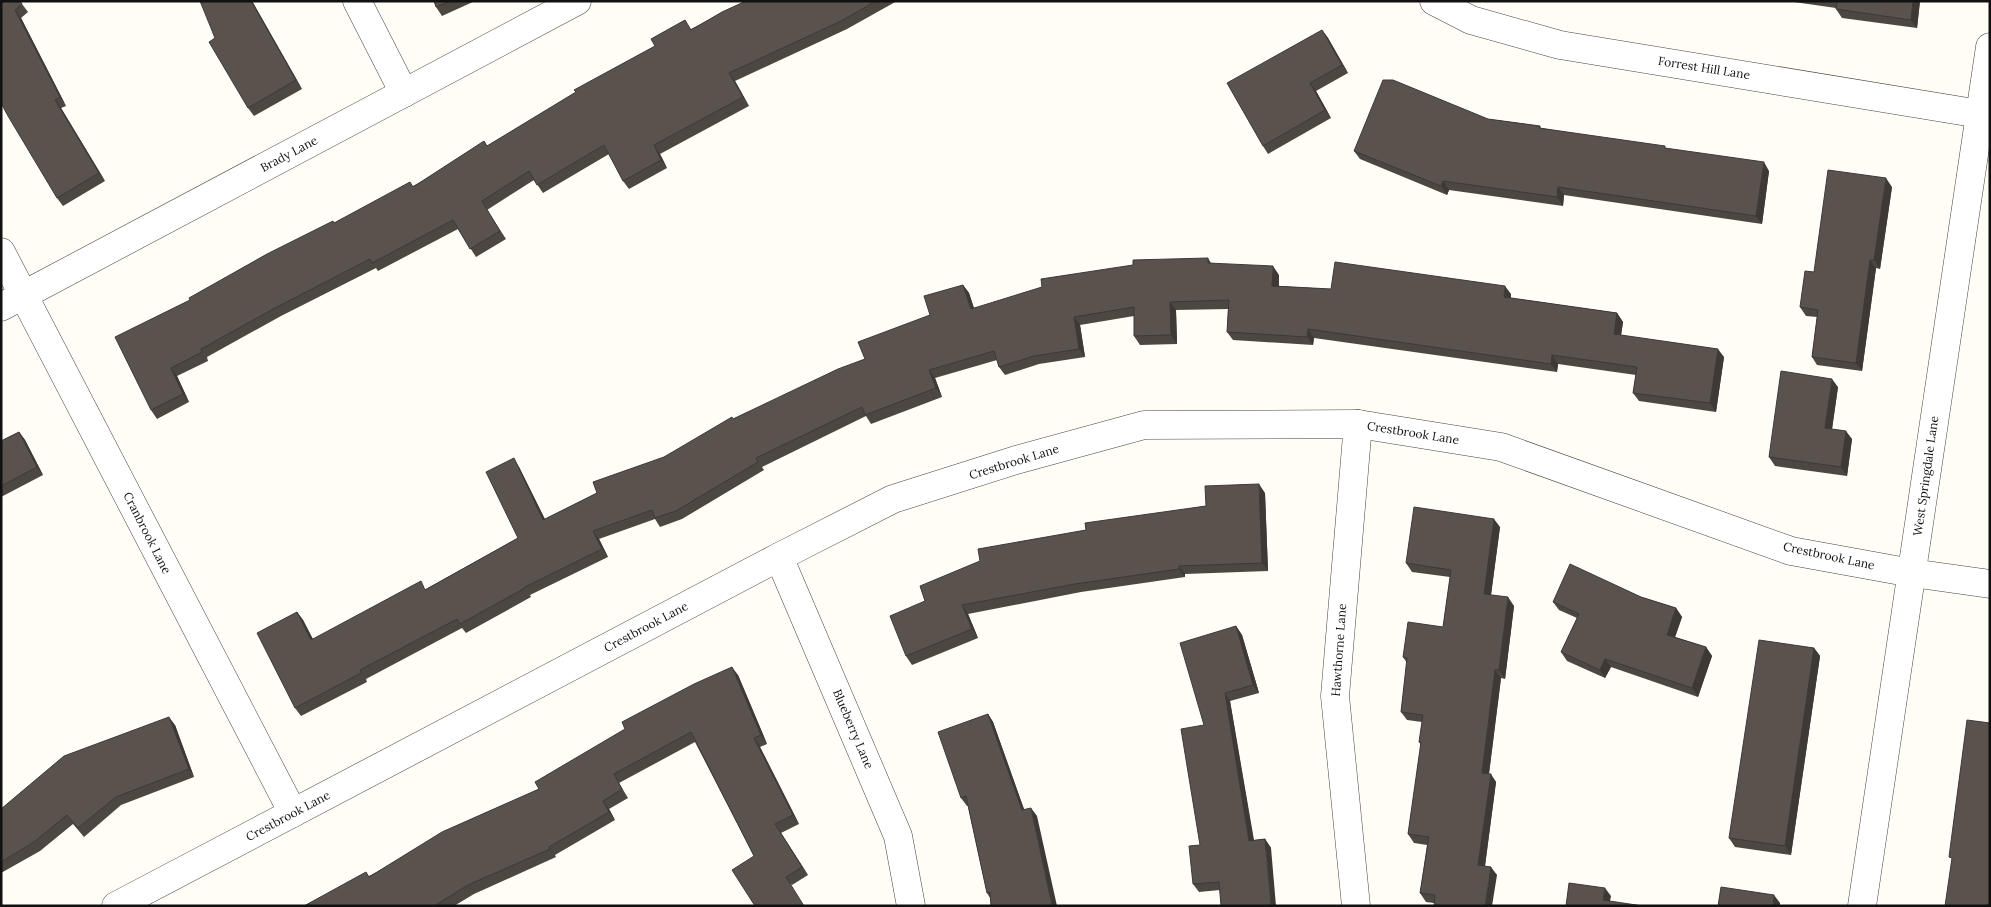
<svg xmlns="http://www.w3.org/2000/svg" width="1991" height="907" viewBox="0 0 1991 907" font-family="Lora,serif">
<rect width="100%" height="100%" fill="#fffdf5"/>
<g fill="none" stroke-linecap="round" stroke-linejoin="round">
<defs>
<g id="minor">
<polyline points="357,1 404,93"/>
<polyline points="1434,1 1471,20 1560,45 1980,114"/>
<polyline points="1,252 293,813"/>
<polyline points="1,307 577,1"/>
<polyline points="779,557 898,836 911,906"/>
<polyline points="116,906 779,557 893,499 1016,460 1144,425 1358,424 1501,447 1791,551 1912,573 1990,584"/>
<polyline points="1356,906 1335,696 1358,424"/>
<polyline points="1862,906 1990,47"/>
</g>
</defs>
<!-- minor casing -->
<use href="#minor" stroke="#444" stroke-width="29"/>
<!-- minor -->
<use href="#minor" stroke="#fff" stroke-width="28"/>
</g>
<!-- wall -->
<g fill="#4d4742">
<polygon points="1,1 22,4 28,12 21,18 66,106 61,108 105,181 63,206 57,198"/>
<polygon points="252,1 302,89 254,116 248,108 215,38"/>
<polygon points="434,1 475,1 442,16 436,7"/>
<polygon points="746,1 897,1 847,29 735,81 749,106 660,154 667,168 629,189 623,181 609,154 543,193 534,180 487,210 506,239 476,257 458,229 378,271 376,268 281,316 207,357 208,361 177,376 189,402 157,419 151,410 190,300 334,223 413,186 487,146 691,29"/>
<polygon points="1787,1 1920,1 1917,28 1842,18 1836,9 1836,8"/>
<polygon points="1322,30 1328,38 1348,73 1316,91 1331,118 1268,154 1263,146"/>
<polygon points="1488,119 1540,126 1541,128 1667,149 1769,171 1762,224 1564,195 1563,206 1449,190 1447,195 1360,159 1354,151"/>
<polygon points="1892,187 1880,269 1876,268 1862,371 1817,365 1812,357 1817,317 1806,316 1800,307 1814,272"/>
<polygon points="1208,258 1211,263 1279,275 1279,286 1331,289 1511,294 1511,298 1617,313 1623,322 1621,335 1724,357 1716,412 1639,401 1633,393 1636,375 1558,364 1557,372 1314,338 1313,345 1233,340 1227,332 1228,309 1176,310 1177,344 1140,345 1134,336 1134,316 1080,325 1085,357 1039,364 1005,375 999,367 997,360 935,378 942,397 871,424 866,416 762,467 764,470 682,519 660,527 655,519 599,539 608,557 530,595 531,597 466,633 462,628 366,679 367,682 301,716 295,708 297,612 303,620 313,639 426,589 518,538 519,467 545,519 597,493 664,457 733,419 865,359 930,315 963,285 969,293 974,308"/>
<polygon points="1838,387 1832,429 1852,439 1847,476 1775,466 1769,457"/>
<polygon points="19,432 25,440 43,475 1,497 1,441"/>
<polygon points="1265,493 1268,571 1185,574 1185,577 1081,592 968,614 978,638 912,665 906,656 925,601 1086,530 1206,506"/>
<polygon points="1500,527 1491,595 1514,606 1505,679 1501,678 1489,774 1496,782 1485,866 1497,875 1434,903 1426,902 1420,893 1427,845 1414,843 1408,834 1421,745 1419,742 1422,722 1407,720 1401,712 1407,663 1403,657 1443,627 1450,577 1412,572 1406,563"/>
<polygon points="1641,597 1676,608 1682,617 1675,637 1706,647 1712,656 1698,697 1611,667 1605,678 1567,661 1561,652 1577,618 1559,610 1553,602"/>
<polygon points="1236,626 1242,635 1259,693 1230,701 1254,840 1265,839 1271,848 1220,890 1199,892 1193,884 1200,845 1204,725"/>
<polygon points="1814,648 1820,656 1791,855 1735,847 1729,838"/>
<polygon points="738,675 767,744 760,747 799,824 781,833 808,875 792,885 754,856 695,742 619,783 628,798 609,809 615,820 555,855 556,857 474,894 454,906 304,906 369,876 539,789"/>
<polygon points="988,714 993,722 1024,809 1037,816 990,898 987,893 968,806 967,806 961,798"/>
<polygon points="175,725 194,777 121,805 84,837 73,824 40,851 1,873 1,808 2,809"/>
</g>
<!-- shaded-wall -->
<g fill="#3f3936">
<polygon points="251,1 252,1 302,89 296,80"/>
<polygon points="1913,1 1920,1 1917,28 1911,20"/>
<polygon points="15,10 21,18 66,106 60,97"/>
<polygon points="1322,30 1328,38 1348,73 1342,65"/>
<polygon points="729,73 735,81 749,106 743,97"/>
<polygon points="1310,83 1316,91 1331,118 1325,110"/>
<polygon points="55,100 61,108 105,181 99,173"/>
<polygon points="654,145 660,154 667,168 661,160"/>
<polygon points="1764,162 1769,171 1762,224 1756,216"/>
<polygon points="1886,178 1892,187 1880,269 1874,260"/>
<polygon points="1443,181 1449,190 1447,195 1441,186"/>
<polygon points="1558,187 1564,195 1563,206 1557,197"/>
<polygon points="1870,260 1876,268 1862,371 1856,363"/>
<polygon points="1273,266 1279,275 1278,294 1272,286"/>
<polygon points="963,285 969,293 977,318 971,309"/>
<polygon points="1505,286 1511,294 1509,306 1504,297"/>
<polygon points="1170,302 1176,310 1177,344 1171,335"/>
<polygon points="1617,313 1623,322 1620,342 1614,334"/>
<polygon points="1074,317 1080,325 1085,357 1079,349"/>
<polygon points="1308,329 1314,338 1313,345 1307,337"/>
<polygon points="1718,349 1724,357 1716,412 1710,403"/>
<polygon points="1552,355 1558,364 1557,372 1551,364"/>
<polygon points="171,368 177,376 189,402 183,394"/>
<polygon points="929,370 935,378 942,397 936,388"/>
<polygon points="1832,379 1838,387 1831,436 1825,428"/>
<polygon points="1846,431 1852,439 1847,476 1841,467"/>
<polygon points="19,432 25,440 43,475 37,467"/>
<polygon points="514,458 519,467 549,528 543,520"/>
<polygon points="1259,484 1265,493 1268,571 1262,563"/>
<polygon points="1494,519 1500,527 1490,602 1484,594"/>
<polygon points="593,531 599,539 608,557 602,549"/>
<polygon points="1179,566 1185,574 1185,577 1179,569"/>
<polygon points="1508,597 1514,606 1505,679 1499,670"/>
<polygon points="962,605 968,614 978,638 972,629"/>
<polygon points="1676,608 1682,617 1673,643 1667,635"/>
<polygon points="297,612 303,620 317,648 311,640"/>
<polygon points="1236,626 1242,635 1259,693 1253,685"/>
<polygon points="1706,647 1712,656 1698,697 1692,688"/>
<polygon points="1814,648 1820,656 1791,855 1785,846"/>
<polygon points="1605,659 1611,667 1605,678 1600,670"/>
<polygon points="732,667 738,675 767,744 761,735"/>
<polygon points="1495,670 1501,678 1488,781 1482,773"/>
<polygon points="1225,693 1230,701 1255,849 1249,841"/>
<polygon points="988,714 993,722 1027,818 1022,810"/>
<polygon points="169,717 175,725 194,777 189,769"/>
<polygon points="754,738 760,747 799,824 793,815"/>
<polygon points="1491,774 1496,782 1484,873 1478,865"/>
<polygon points="603,801 609,809 615,820 609,812"/>
<polygon points="1031,808 1037,816 1057,906 1052,906"/>
<polygon points="775,824 781,833 808,875 802,867"/>
<polygon points="1265,839 1271,848 1276,906 1271,906"/>
<polygon points="1491,867 1497,875 1492,906 1485,906"/>
<polygon points="1605,888 1611,896 1609,906 1603,900"/>
<polygon points="1774,895 1780,903 1780,906 1773,906"/>
</g>
<!-- building -->
<g fill="#5a524d" stroke="#3f3936">
<polygon points="1,1 20,1 22,4 15,10 60,97 55,100 99,173 57,198 8,116 1,103"/>
<polygon points="200,1 251,1 296,80 248,108 209,42 215,38"/>
<polygon points="434,1 450,1 436,7"/>
<polygon points="746,1 876,1 841,21 729,73 743,97 654,145 661,160 623,181 604,145 537,185 529,171 482,201 500,231 470,249 453,220 372,263 370,259 275,308 201,349 202,352 171,368 183,394 151,410 115,337 190,300 189,298 267,254 333,221 334,223 410,182 413,187 484,141 487,146 576,92 574,90 655,46 651,39 685,20 691,30 722,12"/>
<polygon points="1837,1 1913,1 1911,20 1836,9"/>
<polygon points="1322,30 1342,65 1310,83 1325,110 1263,146 1227,83"/>
<polygon points="1383,80 1393,80 1488,119 1540,126 1539,128 1665,146 1665,148 1764,162 1756,216 1558,187 1557,197 1443,181 1441,186 1354,151"/>
<polygon points="1828,170 1886,178 1874,260 1870,260 1856,363 1812,357 1818,310 1800,307 1805,271 1814,272"/>
<polygon points="1208,258 1208,263 1273,266 1272,286 1331,289 1335,262 1505,286 1504,297 1617,313 1614,334 1718,349 1710,403 1633,393 1637,367 1552,355 1551,364 1308,329 1307,337 1227,332 1229,300 1170,302 1171,335 1134,336 1134,307 1074,317 1079,349 1034,356 999,367 994,351 929,370 936,388 865,415 862,407 756,458 758,462 676,511 655,518 652,510 593,531 602,549 525,587 525,588 460,624 457,619 360,670 361,673 295,708 257,633 297,612 311,640 421,581 425,590 518,538 486,472 514,458 543,520 597,493 593,482 664,457 732,417 733,419 838,369 865,359 858,342 930,315 924,296 963,285 971,309 1042,287 1041,279 1133,265 1133,260"/>
<polygon points="1781,371 1832,379 1825,428 1846,431 1841,467 1769,457"/>
<polygon points="19,432 37,467 1,486 1,441"/>
<polygon points="1259,484 1262,563 1179,566 1179,569 1075,584 962,605 972,629 906,656 890,616 925,601 920,586 980,561 978,549 1086,530 1085,523 1206,506 1205,486"/>
<polygon points="1414,507 1494,519 1484,594 1508,597 1499,670 1495,670 1482,773 1491,774 1478,865 1491,867 1485,906 1434,906 1435,895 1420,893 1429,837 1408,834 1421,742 1419,742 1423,715 1401,712 1407,658 1403,657 1408,622 1443,627 1451,570 1406,563"/>
<polygon points="1570,564 1641,597 1676,608 1667,635 1706,647 1692,688 1605,659 1600,670 1561,652 1579,614 1553,602"/>
<polygon points="1236,626 1253,685 1225,693 1249,841 1265,839 1271,906 1221,906 1219,882 1193,884 1189,846 1200,845 1181,729 1204,725 1180,643"/>
<polygon points="1759,640 1814,648 1785,846 1729,838"/>
<polygon points="732,667 761,735 754,738 793,815 775,824 802,867 786,877 804,906 755,906 732,870 754,856 691,732 614,774 622,789 603,801 609,812 549,847 550,849 468,885 434,906 304,906 366,872 369,877 442,832 539,789 535,782 625,729 622,722 694,684"/>
<polygon points="988,714 1022,810 1031,808 1052,906 991,906 990,892 987,893 966,796 961,798 938,732"/>
<polygon points="169,717 189,769 116,797 78,828 67,815 34,842 1,862 1,809 64,756"/>
<polygon points="1967,720 1990,723 1990,906 1945,906 1952,858 1949,857"/>
<polygon points="1569,883 1605,888 1603,900 1643,906 1566,906"/>
<polygon points="1721,887 1774,895 1773,906 1718,906"/>
</g>
<g text-anchor="middle" stroke-width="5" stroke-linejoin="round" paint-order="stroke">
<!-- street labels -->
<g font-size="12" fill="#111" stroke="#fff">
<text transform="translate(1704 68) rotate(9)" y="4">Forrest Hill Lane</text>
<text transform="translate(289 154) rotate(-28)" y="4">Brady Lane</text>
<text transform="translate(1413 433) rotate(9)" y="4">Crestbrook Lane</text>
<text transform="translate(1014 462) rotate(-17)" y="4">Crestbrook Lane</text>
<text transform="translate(1926 476) rotate(-82)" y="4">West Springdale Lane</text>
<text transform="translate(147 533) rotate(63)" y="4">Cranbrook Lane</text>
<text transform="translate(1829 556) rotate(12)" y="4">Crestbrook Lane</text>
<text transform="translate(646 627) rotate(-28)" y="4">Crestbrook Lane</text>
<text transform="translate(1339 650) rotate(-86)" y="4">Hawthorne Lane</text>
<text transform="translate(853 729) rotate(67)" y="4">Blueberry Lane</text>
<text transform="translate(288 816) rotate(-28)" y="4">Crestbrook Lane</text>
</g>
</g>
<!-- border -->
<rect width="1991" height="907" fill="none" stroke="#111111" stroke-width="5"/>
</svg>
